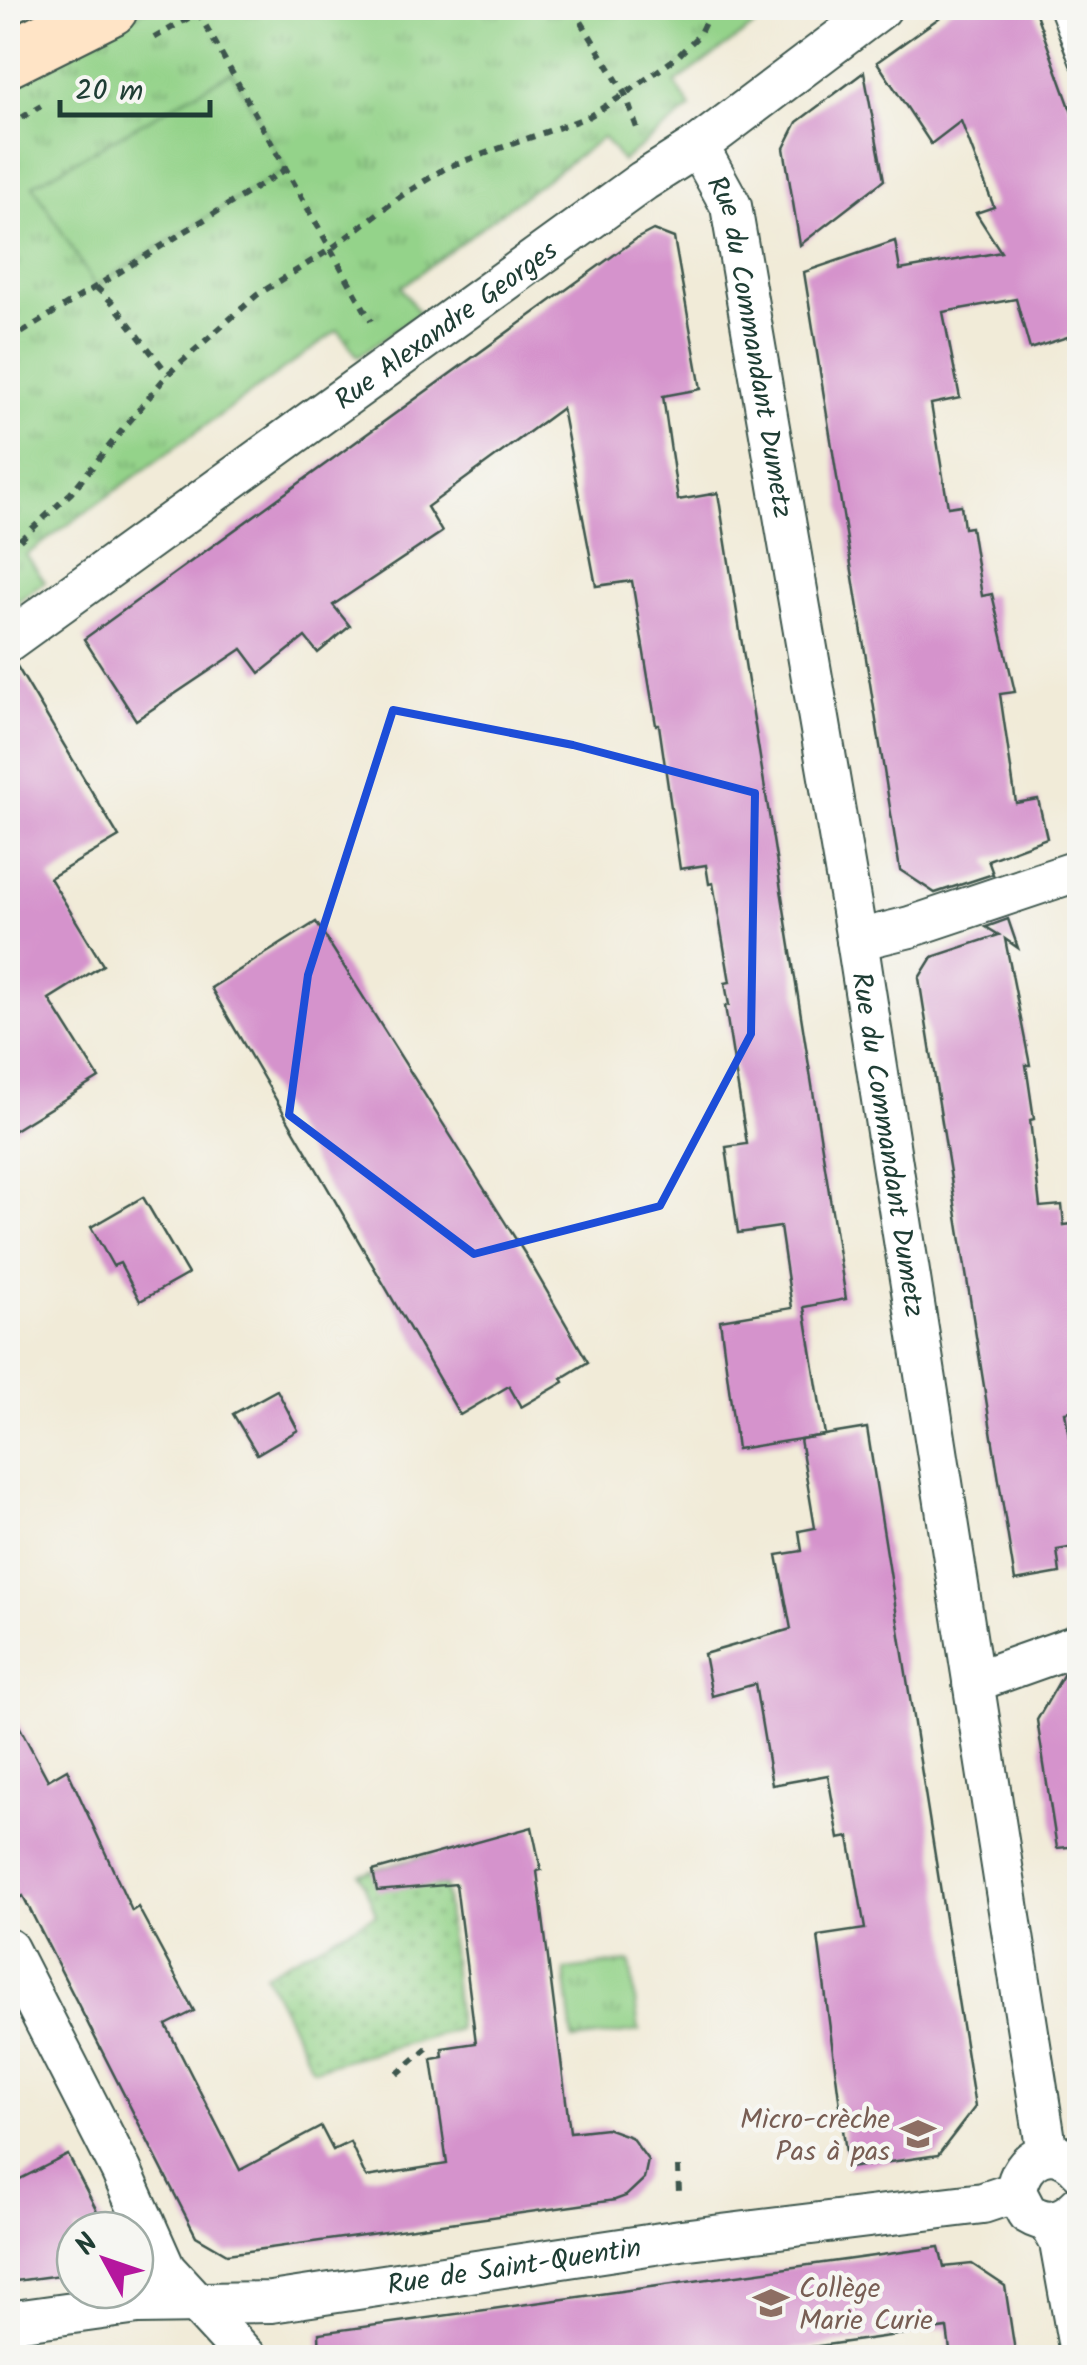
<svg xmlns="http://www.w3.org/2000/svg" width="1087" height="2365" viewBox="0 0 1087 2365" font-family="Kalam,sans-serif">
<defs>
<pattern id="grass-dots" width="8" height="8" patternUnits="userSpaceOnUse" patternTransform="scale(2.5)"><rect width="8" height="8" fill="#94d38a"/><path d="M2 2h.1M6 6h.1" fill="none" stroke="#78ac72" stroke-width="1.8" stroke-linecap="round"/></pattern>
<pattern id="park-tufts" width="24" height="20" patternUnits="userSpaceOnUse" patternTransform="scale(2.5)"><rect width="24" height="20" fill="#94d38a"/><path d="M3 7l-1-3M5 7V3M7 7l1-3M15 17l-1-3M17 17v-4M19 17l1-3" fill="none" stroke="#78ac72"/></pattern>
</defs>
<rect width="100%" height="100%" fill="#f6f6f2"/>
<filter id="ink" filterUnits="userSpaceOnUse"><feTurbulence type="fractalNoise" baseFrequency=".01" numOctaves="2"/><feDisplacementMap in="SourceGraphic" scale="20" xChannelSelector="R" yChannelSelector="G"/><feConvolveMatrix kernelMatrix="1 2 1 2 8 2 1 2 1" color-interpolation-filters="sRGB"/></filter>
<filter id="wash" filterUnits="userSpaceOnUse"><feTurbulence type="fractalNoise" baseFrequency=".0048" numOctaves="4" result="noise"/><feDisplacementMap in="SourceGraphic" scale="40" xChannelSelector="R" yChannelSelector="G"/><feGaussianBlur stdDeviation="2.25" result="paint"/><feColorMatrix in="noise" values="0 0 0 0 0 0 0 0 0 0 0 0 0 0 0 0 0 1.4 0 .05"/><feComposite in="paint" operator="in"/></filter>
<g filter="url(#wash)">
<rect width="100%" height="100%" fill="#f1ebd8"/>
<!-- grass -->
<polygon fill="url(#grass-dots)" stroke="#5a885f" stroke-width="2.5" points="432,1854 436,1886 445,1885 458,2029 313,2069 265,1974 376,1914 360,1874"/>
<!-- park -->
<g fill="url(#park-tufts)" stroke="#5a885f" stroke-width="2.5">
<polygon points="147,8 779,8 675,83 691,108 622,161 603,137 401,287 419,313 358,357 338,330 26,555 45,582 8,608 8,74"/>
<polygon points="630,1962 639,2031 573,2040 565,1970"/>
</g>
<!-- garden -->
<polygon fill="#94d38a" stroke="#5a885f" stroke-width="2.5" points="232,72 286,169 95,286 33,185"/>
<g id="blocks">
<!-- building -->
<g fill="#d593cc">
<polygon points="953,8 1034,8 1080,135 1080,333 1030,349 1016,299 943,312 960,398 931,404 948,507 961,505 964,528 971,527 982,596 992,594 1015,692 1000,694 1016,803 1038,799 1047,838 988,860 993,874 935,893 900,870 804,272 895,241 900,270 1001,252 976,213 994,207 961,121 931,144 877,62"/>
<polygon points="864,72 884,180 800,245 784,148 797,122"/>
<polygon points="653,230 674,238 701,389 663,396 678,500 718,493 846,1299 804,1307 825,1435 737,1449 720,1320 792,1308 780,1227 738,1233 726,1147 747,1144 725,1006 729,1005 725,983 730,982 713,883 709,884 706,865 680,869 659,725 656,725 632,581 596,586 562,408 427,507 442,532 333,605 350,626 318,653 305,637 260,673 242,649 136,720 84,639 636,239"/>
<polygon points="15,663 119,837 50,878 103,965 49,999 99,1078 8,1134 8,664"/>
<polygon points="1008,919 1018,948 1005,939 1030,1065 1026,1065 1034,1119 1030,1120 1040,1207 1062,1205 1064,1225 1080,1223 1080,1409 1065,1412 1080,1507 1080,1546 1057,1550 1060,1573 1015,1581 919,978 932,957 999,935 986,927"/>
<polygon points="316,922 527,1257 588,1362 562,1378 564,1382 521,1407 509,1386 460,1415 211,988"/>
<polygon points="143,1197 188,1274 140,1301 120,1263 113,1266 91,1227"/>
<polygon points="277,1390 298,1430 257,1454 233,1414"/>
<polygon points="867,1428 975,2107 938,2155 848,2168 818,1936 865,1929 849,1837 839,1839 828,1775 772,1785 755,1684 712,1696 704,1654 791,1629 777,1555 802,1551 799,1531 815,1528 800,1439"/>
<polygon points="1080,1669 1080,1846 1057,1848 1037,1720 1063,1675"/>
<polygon points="8,1705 48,1780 67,1769 132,1911 138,1907 194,2011 166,2025 240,2170 321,2127 333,2150 350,2142 366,2177 447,2164 432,2059 443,2057 442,2048 476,2043 456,1884 377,1891 373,1871 532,1827 541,1870 537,1871 570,2132 606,2128 631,2137 648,2160 644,2179 626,2196 615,2200 227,2254 196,2236 23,1896 8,1904"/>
<polygon points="68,2155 107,2230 75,2230 75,2273 8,2282 8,2185"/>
<polygon points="939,2247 944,2267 972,2264 1005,2286 1016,2358 951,2358 947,2328 734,2358 320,2358 319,2333"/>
</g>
</g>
</g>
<g filter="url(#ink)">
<use href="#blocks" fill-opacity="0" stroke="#3e574d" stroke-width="2.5"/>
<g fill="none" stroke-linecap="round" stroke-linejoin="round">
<defs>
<polyline id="service" points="1060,8 1080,61"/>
<g id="minor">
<path id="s1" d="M698,146L731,206L857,940L1047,2153"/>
<path id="s2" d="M8,641L643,181L698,146L881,8"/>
<polyline points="857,940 910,927 1080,870"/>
<polyline points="973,1682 1080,1644"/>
<polyline points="8,1949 121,2170 165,2269 247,2358"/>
<path d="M1080,2170C1055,2140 1020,2156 1016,2192L1027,2213C1048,2226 1063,2222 1080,2205"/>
<polyline points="1049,2222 1060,2242 1080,2353"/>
<path id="s3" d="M8,2322L138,2304L271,2302L681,2240L983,2203L1016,2192"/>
</g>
<polyline id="secondary" points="8,59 110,8"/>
</defs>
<!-- service casing -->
<use href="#service" stroke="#3e574d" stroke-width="24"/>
<!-- minor casing -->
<use href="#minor" stroke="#3e574d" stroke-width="44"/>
<!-- secondary casing -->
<use href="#secondary" stroke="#3e574d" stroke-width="59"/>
<!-- path -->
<g stroke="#3e574d" stroke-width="6" stroke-dasharray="8 8" stroke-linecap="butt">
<polyline points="573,8 625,94 638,131"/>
<polyline points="198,12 371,321"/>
<polyline points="154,38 206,8"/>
<polyline points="8,126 41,106"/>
<polyline points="96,287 112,302 168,374"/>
<polyline points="8,341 286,169"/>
<polyline points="8,551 71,493 168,374 257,295 331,249 401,196 447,167 588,117 625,94 676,58 699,35 712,8"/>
<polyline points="397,2074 427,2048"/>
<polyline points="678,2167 679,2193"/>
</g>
<!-- service -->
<use href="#service" stroke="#fff" stroke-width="20"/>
<!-- minor -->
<use href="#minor" stroke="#fff" stroke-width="40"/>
<!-- secondary -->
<use href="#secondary" stroke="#ffe4c6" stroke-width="55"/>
</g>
</g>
<!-- marked area -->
<path fill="none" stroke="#1d4ed8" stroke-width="8" stroke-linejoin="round" d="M393,710L573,745L755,793L751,1034L660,1206L474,1254L289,1115L308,975Z"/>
<!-- icons -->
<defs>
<symbol id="school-bare" viewBox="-9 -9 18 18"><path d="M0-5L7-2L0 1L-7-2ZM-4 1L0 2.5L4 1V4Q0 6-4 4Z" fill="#8d6e63" stroke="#f6f6f2" stroke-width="2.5" paint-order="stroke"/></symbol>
</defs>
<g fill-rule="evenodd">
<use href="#school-bare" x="893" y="2109" width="50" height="50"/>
<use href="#school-bare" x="746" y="2278" width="50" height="50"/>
</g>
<g text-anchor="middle" stroke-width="9" stroke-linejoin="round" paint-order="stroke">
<!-- street labels -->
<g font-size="28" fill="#1f3d34" stroke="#f6f6f2">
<text dy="10" stroke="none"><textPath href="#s2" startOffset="540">Rue Alexandre Georges</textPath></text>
<text dy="10" stroke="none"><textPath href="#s1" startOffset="210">Rue du Commandant Dumetz</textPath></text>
<text dy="10" stroke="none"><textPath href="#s1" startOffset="1020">Rue du Commandant Dumetz</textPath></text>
<text dy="10" stroke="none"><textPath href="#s3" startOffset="510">Rue de Saint-Quentin</textPath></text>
</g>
<!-- education labels -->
<g font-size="28" fill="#785e54" stroke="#f6f6f2" text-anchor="end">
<text x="890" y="2128">Micro-crèche<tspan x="890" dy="32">Pas à pas</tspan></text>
<text x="799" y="2297" text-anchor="start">Collège<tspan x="799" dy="32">Marie Curie</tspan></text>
</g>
</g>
<!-- margin -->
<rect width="1087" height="2365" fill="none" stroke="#f6f6f2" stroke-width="40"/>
<!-- north arrow -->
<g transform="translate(105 2260) rotate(310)"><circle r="48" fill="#f6f6f2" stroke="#a0aca6" stroke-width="2.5"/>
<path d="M0-8L18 38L0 25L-18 38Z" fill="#b5179e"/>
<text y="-15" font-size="28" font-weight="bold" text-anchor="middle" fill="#1f3d34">N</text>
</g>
<!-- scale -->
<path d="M60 100v15h150v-15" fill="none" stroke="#1f3d34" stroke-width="5"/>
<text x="75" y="100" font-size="30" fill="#1f3d34" stroke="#f6f6f2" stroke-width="8" paint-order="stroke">20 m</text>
</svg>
